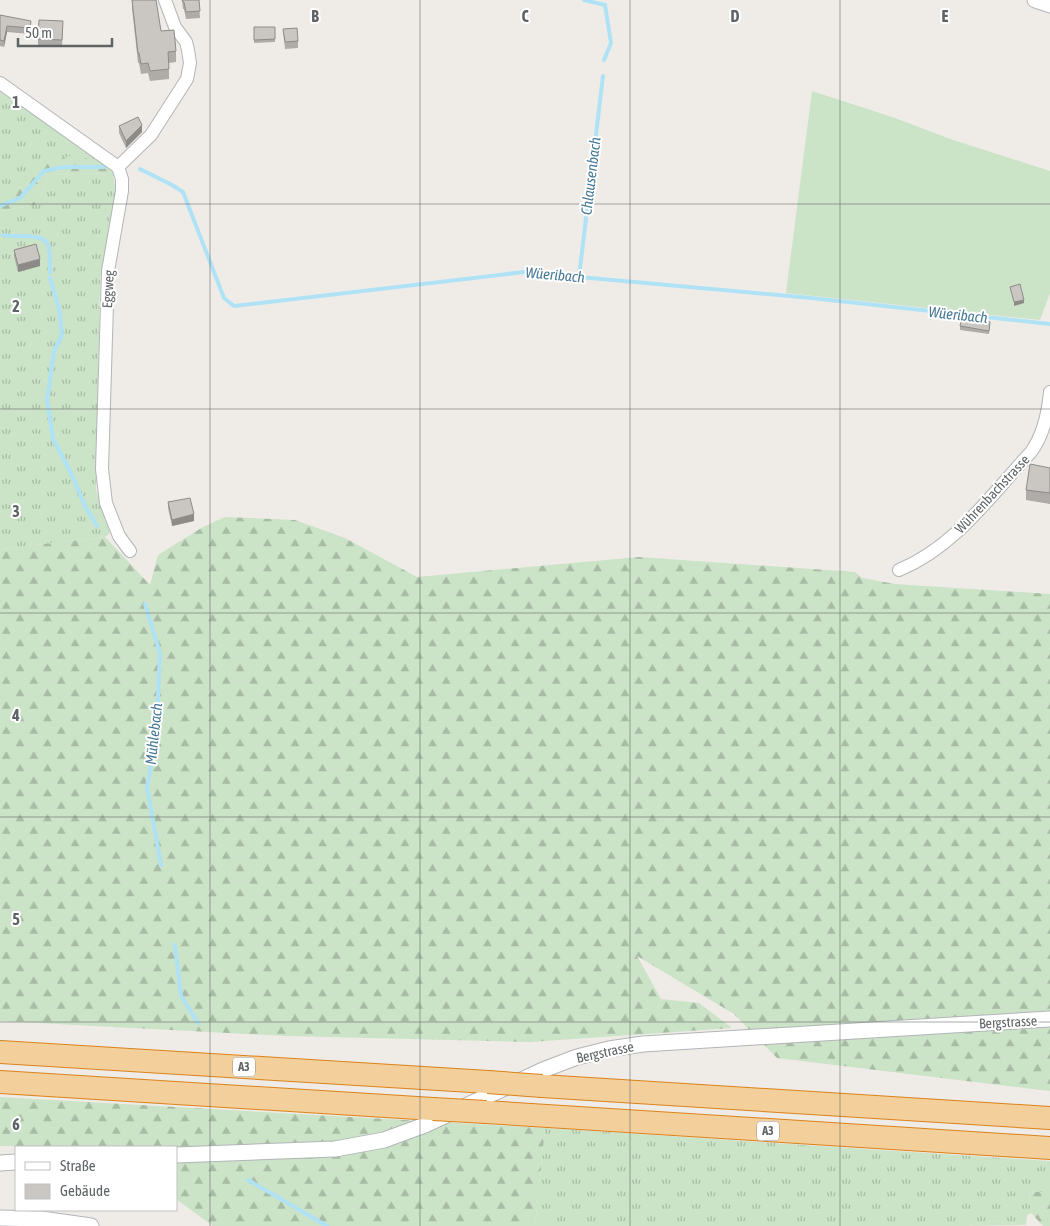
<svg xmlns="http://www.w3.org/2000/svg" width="1050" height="1226" viewBox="0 0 1050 1226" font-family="'Asap Condensed',sans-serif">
<defs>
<pattern id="grass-tufts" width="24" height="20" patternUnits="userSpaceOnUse" patternTransform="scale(1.25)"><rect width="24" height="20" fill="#cbe3c7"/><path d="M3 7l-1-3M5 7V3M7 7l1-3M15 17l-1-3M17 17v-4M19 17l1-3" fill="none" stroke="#a8bca5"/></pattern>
<pattern id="forest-firs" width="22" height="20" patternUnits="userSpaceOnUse" patternTransform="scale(1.25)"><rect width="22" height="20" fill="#cbe3c7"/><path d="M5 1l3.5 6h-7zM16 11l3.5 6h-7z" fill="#a8bca5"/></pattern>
</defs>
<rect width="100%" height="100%" fill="#efece7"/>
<!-- grass -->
<g fill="url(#grass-tufts)">
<polygon points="0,92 103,161 41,165 29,184 0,193"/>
<polygon points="113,173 117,202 110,241 100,277 96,490 110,533 105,537 0,549 0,211 37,205 49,175"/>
<polygon points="545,1128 1050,1161 1050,1193 1029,1191 1031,1213 1027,1215 1026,1225 991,1221 969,1226 535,1226"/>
</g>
<!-- forest -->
<g fill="url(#forest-firs)">
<polygon points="70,156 103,161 113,173 49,175 37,205 0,211 0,193 29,184 41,165"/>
<polygon points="225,517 295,520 345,538 417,577 639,557 855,572 862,578 895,584 1050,594 1050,1091 777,1058 734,1014 637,956 661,999 699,1003 732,1028 530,1042 287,1036 0,1021 0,549 105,537 150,585 158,555 203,527"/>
<polygon points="0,1097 545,1128 535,1226 213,1226 176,1199 176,1147 0,1146"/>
<polygon points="1029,1191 1050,1193 1050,1226 1043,1226 1031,1213"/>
<polygon points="991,1221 1026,1225 969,1226"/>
</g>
<!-- pitch -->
<polygon fill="#cbe3c7" points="812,91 895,118 950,139 1050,171 1050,293 1040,320 786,293"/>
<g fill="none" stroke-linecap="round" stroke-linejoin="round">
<!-- stream -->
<g stroke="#b0e2f6" stroke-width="4">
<polyline points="584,0 605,5 611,43 604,60"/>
<polyline points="140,169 172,185 183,192 224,298 234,306 524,272 811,298 1050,324"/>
<polyline points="0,206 20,198 44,171 63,167 104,167"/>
<path d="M3,235C15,238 43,232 48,245C50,248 50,267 50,273"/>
<polyline points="579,277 603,76"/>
<polyline points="50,278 59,309 62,335 54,351 47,400 53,439 71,473 85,506 97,526"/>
<polyline points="145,604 160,653 156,739 147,787 161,865"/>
<polyline points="175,945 181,996 198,1023"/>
<polyline points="248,1180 327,1226"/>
</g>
<defs>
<g id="minor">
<polyline points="0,83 118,167 122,179 122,191 108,271 102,469 106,503 119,536 130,551"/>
<polyline points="118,167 151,135 187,79 190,63 188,50 186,42 175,27 165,0"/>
<path d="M899,570C955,547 991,495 1031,452C1044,434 1048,413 1050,392"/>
</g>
<g id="tertiary">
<polyline points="1035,0 1050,5"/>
<polyline points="176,1155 335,1149 384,1140 425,1125 543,1070 577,1057 609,1049 643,1044 1050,1019"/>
<polyline points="0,1163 16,1162"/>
<polyline points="0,1218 41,1219 91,1226"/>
</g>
<g id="motorway">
<polyline points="0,1052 488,1082"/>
<polyline points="0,1082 433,1109"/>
<polyline points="542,1086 1050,1118"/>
<polyline points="486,1112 1050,1148"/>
</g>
</defs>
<!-- minor casing -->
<use href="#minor" stroke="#b2b5b7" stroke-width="14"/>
<!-- tertiary casing -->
<use href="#tertiary" stroke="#b2b5b7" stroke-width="17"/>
<!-- motorway casing -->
<use href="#motorway" stroke="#dc821a" stroke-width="24"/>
<!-- minor -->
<use href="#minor" stroke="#fff" stroke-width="12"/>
<!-- tertiary -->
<use href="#tertiary" stroke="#fff" stroke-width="15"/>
<!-- motorway -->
<use href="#motorway" stroke="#f2cf9b" stroke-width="22"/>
<defs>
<g id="motorway-bridge">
<polyline points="488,1082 542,1086"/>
<polyline points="433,1109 486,1112"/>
</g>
</defs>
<!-- motorway-bridge casing -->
<use href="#motorway-bridge" stroke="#dc821a" stroke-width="24" stroke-linecap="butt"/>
<!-- motorway-bridge -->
<use href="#motorway-bridge" stroke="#f2cf9b" stroke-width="22"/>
</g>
<!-- wall -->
<g fill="#aeaba8">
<polygon points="132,0 161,31 176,51 176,62 169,63 169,79 150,81 148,73 141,74 139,63 138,63 132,8"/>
<polygon points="182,0 199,0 200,18 186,19 184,9 183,9"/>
<polygon points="0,15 31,27 30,34 7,32 4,47 0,46"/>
<polygon points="254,27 275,27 275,42 254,43"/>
<polygon points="63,28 62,47 38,46 38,39"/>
<polygon points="283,29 298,41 298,48 285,49"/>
<polygon points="119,126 142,132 126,148 119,133"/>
<polygon points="14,250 40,266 18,272 14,256"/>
<polygon points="990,325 989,334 960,330 960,326"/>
<polygon points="1050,468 1050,504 1026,500 1026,490"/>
<polygon points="168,502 194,521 172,526 168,508"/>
</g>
<!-- shaded-wall -->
<g fill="#8d8b88">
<polygon points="7,26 7,32 4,47 4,41"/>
<polygon points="142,125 142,132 126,148 126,141"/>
<polygon points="40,259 40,266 18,272 18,265"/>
<polygon points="1024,300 1024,303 1014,306 1014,302"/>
<polygon points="194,514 194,521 172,526 172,520"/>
</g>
<!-- building -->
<g fill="#cac7c3" stroke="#8d8b88">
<polygon points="132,0 156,0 161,31 174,30 176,51 168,52 169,69 150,71 148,63 141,64 139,53 138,53"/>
<polygon points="182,0 199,0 200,11 186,12 184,2 183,2"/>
<polygon points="0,15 31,21 30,28 7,26 4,41 0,40"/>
<polygon points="39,20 63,21 62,40 38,39"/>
<polygon points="254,27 275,27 275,39 254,40"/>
<polygon points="297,28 298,41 285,42 283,29"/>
<polygon points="138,117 142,125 126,141 119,126"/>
<polygon points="36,244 40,259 18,265 14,250"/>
<polygon points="1020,284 1024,300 1014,302 1010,287"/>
<polygon points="962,317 990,322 989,331 960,326"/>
<polygon points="1030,464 1050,468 1050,493 1026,490"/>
<polygon points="190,498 194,514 172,520 168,502"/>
</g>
<!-- grid -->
<path fill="none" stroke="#5e6365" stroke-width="1" stroke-opacity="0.55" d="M210,0V1226M420,0V1226M630,0V1226M840,0V1226M0,204H1050M0,409H1050M0,613H1050M0,817H1050M0,1022H1050"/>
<g text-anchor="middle" stroke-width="4" stroke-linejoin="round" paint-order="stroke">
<!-- shield labels -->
<g fill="#fff" stroke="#8e9293" stroke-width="1">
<rect x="233" y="1057.5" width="22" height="19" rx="4"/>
<rect x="757" y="1121.5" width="22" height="19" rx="4"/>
</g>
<g font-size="12" font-weight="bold" fill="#5e6365">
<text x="244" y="1071">A3</text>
<text x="768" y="1135">A3</text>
</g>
<!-- street labels -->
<g font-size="14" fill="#5e6365" stroke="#fff">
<text transform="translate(108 289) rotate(-87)" y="5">Eggweg</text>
<text transform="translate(992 494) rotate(-47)" y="5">Wührenbachstrasse</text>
<text transform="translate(1008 1022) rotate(-3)" y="5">Bergstrasse</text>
<text transform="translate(605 1052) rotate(-12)" y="5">Bergstrasse</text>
</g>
<!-- water labels -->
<g font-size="15" font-style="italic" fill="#477996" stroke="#fff">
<text transform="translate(591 176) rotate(-83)" y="5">Chlausenbach</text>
<text transform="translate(555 275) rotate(5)" y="5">Wüeribach</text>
<text transform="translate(958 315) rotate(6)" y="5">Wüeribach</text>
<text transform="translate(154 734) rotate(-84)" y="5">Mühlebach</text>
</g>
</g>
<g font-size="16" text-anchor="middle" font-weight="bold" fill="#5e6365" stroke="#fff" stroke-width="4" stroke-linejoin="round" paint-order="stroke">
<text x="315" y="22">B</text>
<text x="525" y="22">C</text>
<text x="735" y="22">D</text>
<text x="945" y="22">E</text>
<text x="16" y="108">1</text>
<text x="16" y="312">2</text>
<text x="16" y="517">3</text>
<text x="16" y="721">4</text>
<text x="16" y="925">5</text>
<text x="16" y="1130">6</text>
</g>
<!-- legend -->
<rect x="15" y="1146" width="162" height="65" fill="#ffffff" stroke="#bfc1c1"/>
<rect x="25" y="1162" width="25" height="8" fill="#ffffff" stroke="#bfc1c1"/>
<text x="60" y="1171" font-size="15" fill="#5e6365">Straße</text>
<rect x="25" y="1184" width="25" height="15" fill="#cac7c3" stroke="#bfc1c1"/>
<text x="60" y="1196" font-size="15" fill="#5e6365">Gebäude</text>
<!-- scale -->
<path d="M18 38v8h94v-8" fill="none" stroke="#5e6365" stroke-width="2.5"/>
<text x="25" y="38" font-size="15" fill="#5e6365" stroke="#ffffff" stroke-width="4" paint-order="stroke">50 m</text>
</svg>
